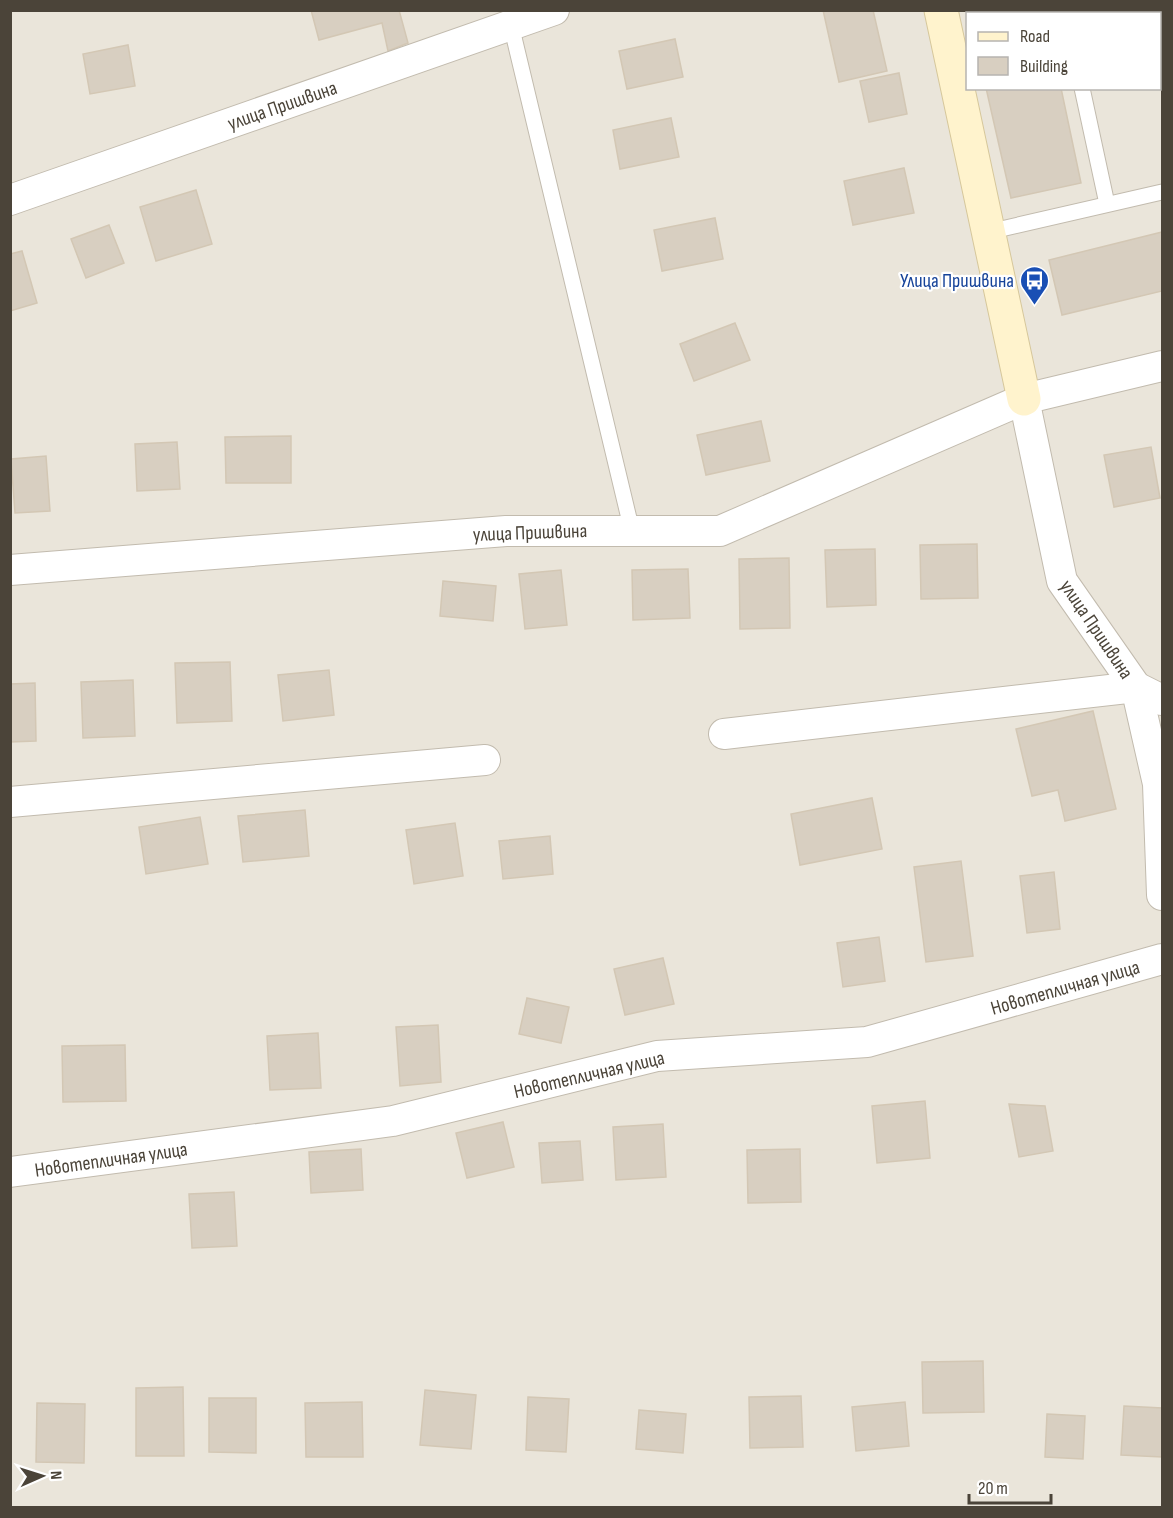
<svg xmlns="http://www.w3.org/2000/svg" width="1173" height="1518" viewBox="0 0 1173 1518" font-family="'Sofia Sans Condensed',sans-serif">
<rect width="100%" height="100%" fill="#f6f3ec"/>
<!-- residential -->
<path fill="#eae5da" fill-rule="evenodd" d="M11,11H1162V1507H11ZM968,14H1160V88H968Z"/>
<!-- building -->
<g fill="#d8cfc1" stroke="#d3c7b4" stroke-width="1.5">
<polygon points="311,10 399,10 408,43 388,51 382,23 319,40"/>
<polygon points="823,10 873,10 887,71 839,82"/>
<polygon points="968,10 1043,10 1044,14 969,14"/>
<polygon points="675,39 683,77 627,89 619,51"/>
<polygon points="128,45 135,86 90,94 83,54"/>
<polygon points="899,73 907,114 869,122 860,81"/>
<polygon points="986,88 1061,88 1081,183 1011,198"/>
<polygon points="671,118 679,157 620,169 613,130"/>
<polygon points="904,168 914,213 853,225 844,181"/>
<polygon points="196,190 212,244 156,261 140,207"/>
<polygon points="715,218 723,259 662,271 654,230"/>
<polygon points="109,225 124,263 86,278 71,239"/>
<polygon points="1162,232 1162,291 1062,315 1049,260"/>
<polygon points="22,251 37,303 10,311 10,254"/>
<polygon points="735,323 750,360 694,381 680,344"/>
<polygon points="761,421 770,461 706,475 697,435"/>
<polygon points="291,436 291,483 226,483 225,437"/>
<polygon points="177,442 180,489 137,491 135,444"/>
<polygon points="1151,447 1160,498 1114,507 1104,455"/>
<polygon points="46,456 50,511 15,513 11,459"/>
<polygon points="977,544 978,598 921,599 920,545"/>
<polygon points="875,549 876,605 827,607 825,550"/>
<polygon points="789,558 790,628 740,629 739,559"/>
<polygon points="688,569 690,618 633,620 632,570"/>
<polygon points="561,570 567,625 525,629 519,574"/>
<polygon points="443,581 496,586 493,621 440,616"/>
<polygon points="230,662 232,721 177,723 175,663"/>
<polygon points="329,670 334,715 283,721 278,675"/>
<polygon points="133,680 135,736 83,738 81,682"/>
<polygon points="35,683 36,741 10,742 10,684"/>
<polygon points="1093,711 1116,809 1065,821 1058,790 1032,796 1016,729"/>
<polygon points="872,798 882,849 800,865 791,814"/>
<polygon points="305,810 309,856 243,862 238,816"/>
<polygon points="200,817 208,864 146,874 139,827"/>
<polygon points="455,823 463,876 414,884 406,830"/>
<polygon points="550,836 553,874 503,879 499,841"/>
<polygon points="961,861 973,956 926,962 914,867"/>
<polygon points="1054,872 1060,929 1027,933 1020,876"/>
<polygon points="879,937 885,981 843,987 837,943"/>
<polygon points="663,958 674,1004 625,1015 614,969"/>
<polygon points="527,998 569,1007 561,1043 519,1034"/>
<polygon points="438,1025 441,1082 400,1086 396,1027"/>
<polygon points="318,1033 321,1088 270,1090 267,1036"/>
<polygon points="125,1045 126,1101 63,1102 62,1046"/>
<polygon points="925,1101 930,1158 877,1163 872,1106"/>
<polygon points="1009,1104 1045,1106 1053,1151 1019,1157"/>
<polygon points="503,1122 514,1167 467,1178 456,1133"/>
<polygon points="663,1124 666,1177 616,1180 613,1127"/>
<polygon points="580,1141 583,1180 542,1183 539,1143"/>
<polygon points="361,1149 363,1190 311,1193 309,1152"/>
<polygon points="800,1149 801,1202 748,1203 747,1150"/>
<polygon points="234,1192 237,1246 192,1248 189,1194"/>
<polygon points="983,1361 984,1412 923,1413 922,1362"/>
<polygon points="183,1387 184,1456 136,1456 136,1388"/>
<polygon points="425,1390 476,1395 471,1449 420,1445"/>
<polygon points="801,1396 803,1447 750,1448 749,1397"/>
<polygon points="528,1397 569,1399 566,1452 526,1450"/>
<polygon points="209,1398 256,1398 256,1453 209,1452"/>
<polygon points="362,1402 363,1457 306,1457 305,1403"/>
<polygon points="905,1402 909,1446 856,1451 852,1407"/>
<polygon points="37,1403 85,1404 84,1463 36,1462"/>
<polygon points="1124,1406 1162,1408 1162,1457 1121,1455"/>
<polygon points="639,1410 686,1414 683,1453 636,1449"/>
<polygon points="1047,1414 1085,1416 1083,1459 1045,1457"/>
</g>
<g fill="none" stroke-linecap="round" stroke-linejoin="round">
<defs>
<g id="lane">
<polyline points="1065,10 1066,14"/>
<polyline points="511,25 632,531"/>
<polyline points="1082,88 1107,204"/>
<polyline points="988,232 1162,192"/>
</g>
<g id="street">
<polyline points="10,200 554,10"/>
<polyline points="1024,399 1062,581 1136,687 1158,784 1162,895"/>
<polyline points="10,570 506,531 720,531 1024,399 1162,366"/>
<polyline points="724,734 1136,687 1162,700"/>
<polyline points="10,802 485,760"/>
<polyline points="10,1172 393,1121 657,1056 867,1042 1162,959"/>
</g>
<polyline id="secondary" points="941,10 1024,399"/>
</defs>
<!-- lane casing -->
<use href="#lane" stroke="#c2bbae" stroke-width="17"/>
<!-- street casing -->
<use href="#street" stroke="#c2bbae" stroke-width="32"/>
<!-- secondary casing -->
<use href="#secondary" stroke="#d6c79b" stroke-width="35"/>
<!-- lane -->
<use href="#lane" stroke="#fff" stroke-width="15"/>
<!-- street -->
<use href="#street" stroke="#fff" stroke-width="30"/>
<!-- secondary -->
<use href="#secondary" stroke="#fff3cd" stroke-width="33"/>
</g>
<!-- icons -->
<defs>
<symbol id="bus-pin" viewBox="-11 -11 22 30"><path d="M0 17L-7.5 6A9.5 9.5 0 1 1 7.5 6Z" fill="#1a4fb4" stroke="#fff"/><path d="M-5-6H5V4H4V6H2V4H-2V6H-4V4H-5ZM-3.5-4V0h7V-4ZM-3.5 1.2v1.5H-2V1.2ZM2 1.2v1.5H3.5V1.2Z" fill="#fff"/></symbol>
</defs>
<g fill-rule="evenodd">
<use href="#bus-pin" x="1018" y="264" width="33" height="45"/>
</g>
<g text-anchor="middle" stroke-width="4.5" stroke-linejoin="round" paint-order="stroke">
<!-- street labels -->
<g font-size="20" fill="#4b4439" stroke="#fff">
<text transform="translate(282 105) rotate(-19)" y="7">улица Пришвина</text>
<text transform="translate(530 532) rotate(-2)" y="7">улица Пришвина</text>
<text transform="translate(1097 629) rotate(56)" y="7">улица Пришвина</text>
<text transform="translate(1065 987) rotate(-16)" y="7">Новотепличная улица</text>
<text transform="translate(589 1074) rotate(-13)" y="7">Новотепличная улица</text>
<text transform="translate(111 1159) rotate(-8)" y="7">Новотепличная улица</text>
</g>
<!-- transit labels -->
<g font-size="20" fill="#164399" stroke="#fff" text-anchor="end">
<text x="1014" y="287">Улица Пришвина</text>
</g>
</g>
<!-- border -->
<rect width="1173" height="1518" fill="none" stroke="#4b4439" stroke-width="24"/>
<!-- legend -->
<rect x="966" y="12" width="195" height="78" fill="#ffffff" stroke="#b7b4b0" stroke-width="1.5"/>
<rect x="978" y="32" width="30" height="9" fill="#fff3cd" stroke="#b7b4b0" stroke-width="1.5"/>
<text x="1020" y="42" font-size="18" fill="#4b4439">Road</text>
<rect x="978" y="57" width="30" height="18" fill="#d8cfc1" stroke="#b7b4b0" stroke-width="1.5"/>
<text x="1020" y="72" font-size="18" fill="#4b4439">Building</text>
<!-- north arrow -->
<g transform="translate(42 1476) rotate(87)" stroke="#ffffff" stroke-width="4.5" paint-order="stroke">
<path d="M0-4.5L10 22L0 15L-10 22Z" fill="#4b4439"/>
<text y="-9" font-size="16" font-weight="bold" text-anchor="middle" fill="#4b4439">N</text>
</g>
<!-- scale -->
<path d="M969 1494v9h82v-9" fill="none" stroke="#4b4439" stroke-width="3"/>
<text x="978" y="1494" font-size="18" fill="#4b4439" stroke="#ffffff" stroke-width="4.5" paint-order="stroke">20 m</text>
</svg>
